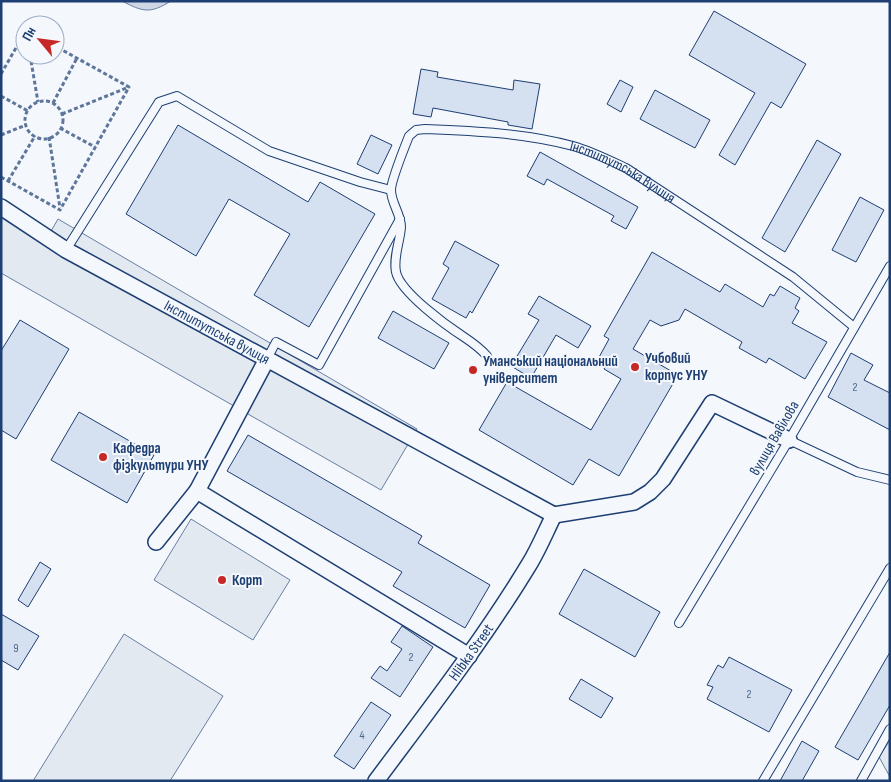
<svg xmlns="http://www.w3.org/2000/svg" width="891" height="782" viewBox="0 0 891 782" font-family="'Sofia Sans Condensed',sans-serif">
<rect width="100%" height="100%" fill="#f4f7fb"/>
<!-- green -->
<g fill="#e3e9f0" stroke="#687fa3">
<polygon points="1,217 47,238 58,219 417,429 381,490 1,273"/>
<polygon points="191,519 290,580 253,640 154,580"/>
<polygon points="124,634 223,696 170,781 33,781"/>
<polygon points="890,740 890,777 879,757"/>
</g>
<!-- water -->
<path fill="#cfd7e4" stroke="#687fa3" d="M122,1H171C150,14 143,12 122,1Z"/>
<!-- building -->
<g fill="#d5e0f0" stroke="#1d3f73">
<polygon points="714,11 806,64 781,108 771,102 735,165 719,155 755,93 689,55"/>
<polygon points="421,69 438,72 437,77 513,90 514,80 540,84 532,129 508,125 508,122 433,108 431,117 413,114"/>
<polygon points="620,80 633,87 621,112 607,104"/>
<polygon points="655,90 710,120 695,148 640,119"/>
<polygon points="178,125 308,202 320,182 375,214 309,327 254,295 290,234 229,199 196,256 126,214"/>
<polygon points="371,135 392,145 378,174 357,164"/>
<polygon points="817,140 841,154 785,252 762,238"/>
<polygon points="540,152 638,207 626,229 611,221 614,216 547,179 544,185 527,176"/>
<polygon points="860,197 884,210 856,262 832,250"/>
<polygon points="455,241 499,265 472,313 470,311 466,318 432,299 449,268 443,264"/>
<polygon points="652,252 720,292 725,284 763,307 770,294 774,296 780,286 800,298 795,308 799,311 792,323 827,342 805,379 769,358 766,363 739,348 742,342 685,309 679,320 661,326 650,320 633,349 678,375 619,476 589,459 573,485 479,430 507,382 591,430 621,379 604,369 607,364 598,359 609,339 604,336"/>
<polygon points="539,296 591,326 578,348 556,335 531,378 511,366 539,320 528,314"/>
<polygon points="393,311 449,343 434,369 378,338"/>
<polygon points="20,320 69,349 16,439 1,430 1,351"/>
<polygon points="851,353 873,365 864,380 890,393 890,430 828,397"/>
<polygon points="79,412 154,455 127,503 51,460"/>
<polygon points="248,435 422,536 418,543 490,585 465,628 393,586 402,572 227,471"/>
<polygon points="40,562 51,569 28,607 18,600"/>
<polygon points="584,569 660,612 635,657 559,614"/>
<polygon points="1,614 39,636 18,670 1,660"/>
<polygon points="402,626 433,647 400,697 371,678 380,666 387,671 402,649 391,642"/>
<polygon points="890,652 890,705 858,760 835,747"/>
<polygon points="729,657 792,690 769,732 707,699 713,687 707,685 718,665 723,668"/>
<polygon points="581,679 613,698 601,718 569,699"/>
<polygon points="371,702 391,715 354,769 334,756"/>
<polygon points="802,741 819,751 802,781 780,781"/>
</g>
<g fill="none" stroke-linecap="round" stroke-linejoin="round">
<defs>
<g id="service">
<polyline points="66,250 159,102 177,96 269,151 360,182 391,190"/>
<path id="s1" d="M487,356C480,348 473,343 464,337C447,326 400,292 396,272C393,257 400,242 401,227C401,214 391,203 391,190C391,182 405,146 409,136L416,130L425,129C475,131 525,133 573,146C591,151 609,160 626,168L793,277L854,327"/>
<polyline points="267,359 276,342 319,365 400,219"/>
<polyline points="789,440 857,472 890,480"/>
<polyline points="679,623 789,440 890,266"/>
<polyline points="763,781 890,568"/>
<polyline points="861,781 890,729"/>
</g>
<g id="minor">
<path id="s2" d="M1,207L66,250L554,515L634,502L650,492L663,479L712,403L789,440"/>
<polyline points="267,359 197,491 469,656"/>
<polyline points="156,542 197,491"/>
<path id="s3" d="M376,781C429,710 484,639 530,563C539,548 546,531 554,515"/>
</g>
</defs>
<!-- service casing -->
<use href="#service" stroke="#1d3f73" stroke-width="10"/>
<!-- minor casing -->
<use href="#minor" stroke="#1d3f73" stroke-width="18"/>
<!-- path -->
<g stroke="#5e769c" stroke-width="3" stroke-dasharray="4 2.5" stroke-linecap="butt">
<polyline points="30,55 38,102"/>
<polyline points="1,74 25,32"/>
<polyline points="1,96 28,111"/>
<circle cx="44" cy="120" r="19"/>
<polyline points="53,103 77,58"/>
<polyline points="62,114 129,87"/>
<polyline points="60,128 95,147"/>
<polyline points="1,135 26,125"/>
<polyline points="49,137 60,208"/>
<polyline points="1,177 60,210 129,87 55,46"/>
<polyline points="8,181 35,136"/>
</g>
<!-- service -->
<use href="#service" stroke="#f4f7fb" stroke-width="8"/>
<!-- minor -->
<use href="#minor" stroke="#f4f7fb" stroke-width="15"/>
</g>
<!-- markers -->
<g fill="#c62828" stroke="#f4f7fb" stroke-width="2">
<circle cx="635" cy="367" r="5"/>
<circle cx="473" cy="370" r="5"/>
<circle cx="103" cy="457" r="5"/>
<circle cx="222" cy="580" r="5"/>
</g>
<g text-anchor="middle" stroke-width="4" stroke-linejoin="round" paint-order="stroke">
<!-- number labels -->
<g font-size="12" fill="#4b6792">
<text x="855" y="391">2</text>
<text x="16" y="652">9</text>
<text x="411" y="661">2</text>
<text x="749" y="698">2</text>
<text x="362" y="739">4</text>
</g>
<!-- street labels -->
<g font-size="15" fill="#1d3f73" stroke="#f4f7fb">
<text dy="5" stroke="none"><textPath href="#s1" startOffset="490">Інститутська вулиця</textPath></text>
<text dy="5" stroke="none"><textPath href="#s2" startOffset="250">Інститутська вулиця</textPath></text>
<text transform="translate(774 438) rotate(-60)" y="5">вулиця Вавілова</text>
<text dy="5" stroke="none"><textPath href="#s3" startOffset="160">Hlibka Street</textPath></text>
</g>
<!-- poi labels -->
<g font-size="15" font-weight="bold" fill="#1d3f73" stroke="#f4f7fb" text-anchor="start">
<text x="645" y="363">Учбовий<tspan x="645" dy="17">корпус УНУ</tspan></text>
<text x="483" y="366">Уманський національний<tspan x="483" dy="17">університет</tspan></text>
<text x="113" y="453">Кафедра<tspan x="113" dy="17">фізкультури УНУ</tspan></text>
<text x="232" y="585">Корт</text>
</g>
</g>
<!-- border -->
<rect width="891" height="782" fill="none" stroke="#1d3f73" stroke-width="5"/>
<!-- north arrow -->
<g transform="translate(40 40) rotate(299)"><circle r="24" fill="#f4f7fb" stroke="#9eadc5"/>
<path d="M0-4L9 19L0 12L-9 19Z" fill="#c62828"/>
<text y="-8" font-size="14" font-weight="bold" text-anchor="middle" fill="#1d3f73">Пн</text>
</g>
</svg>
